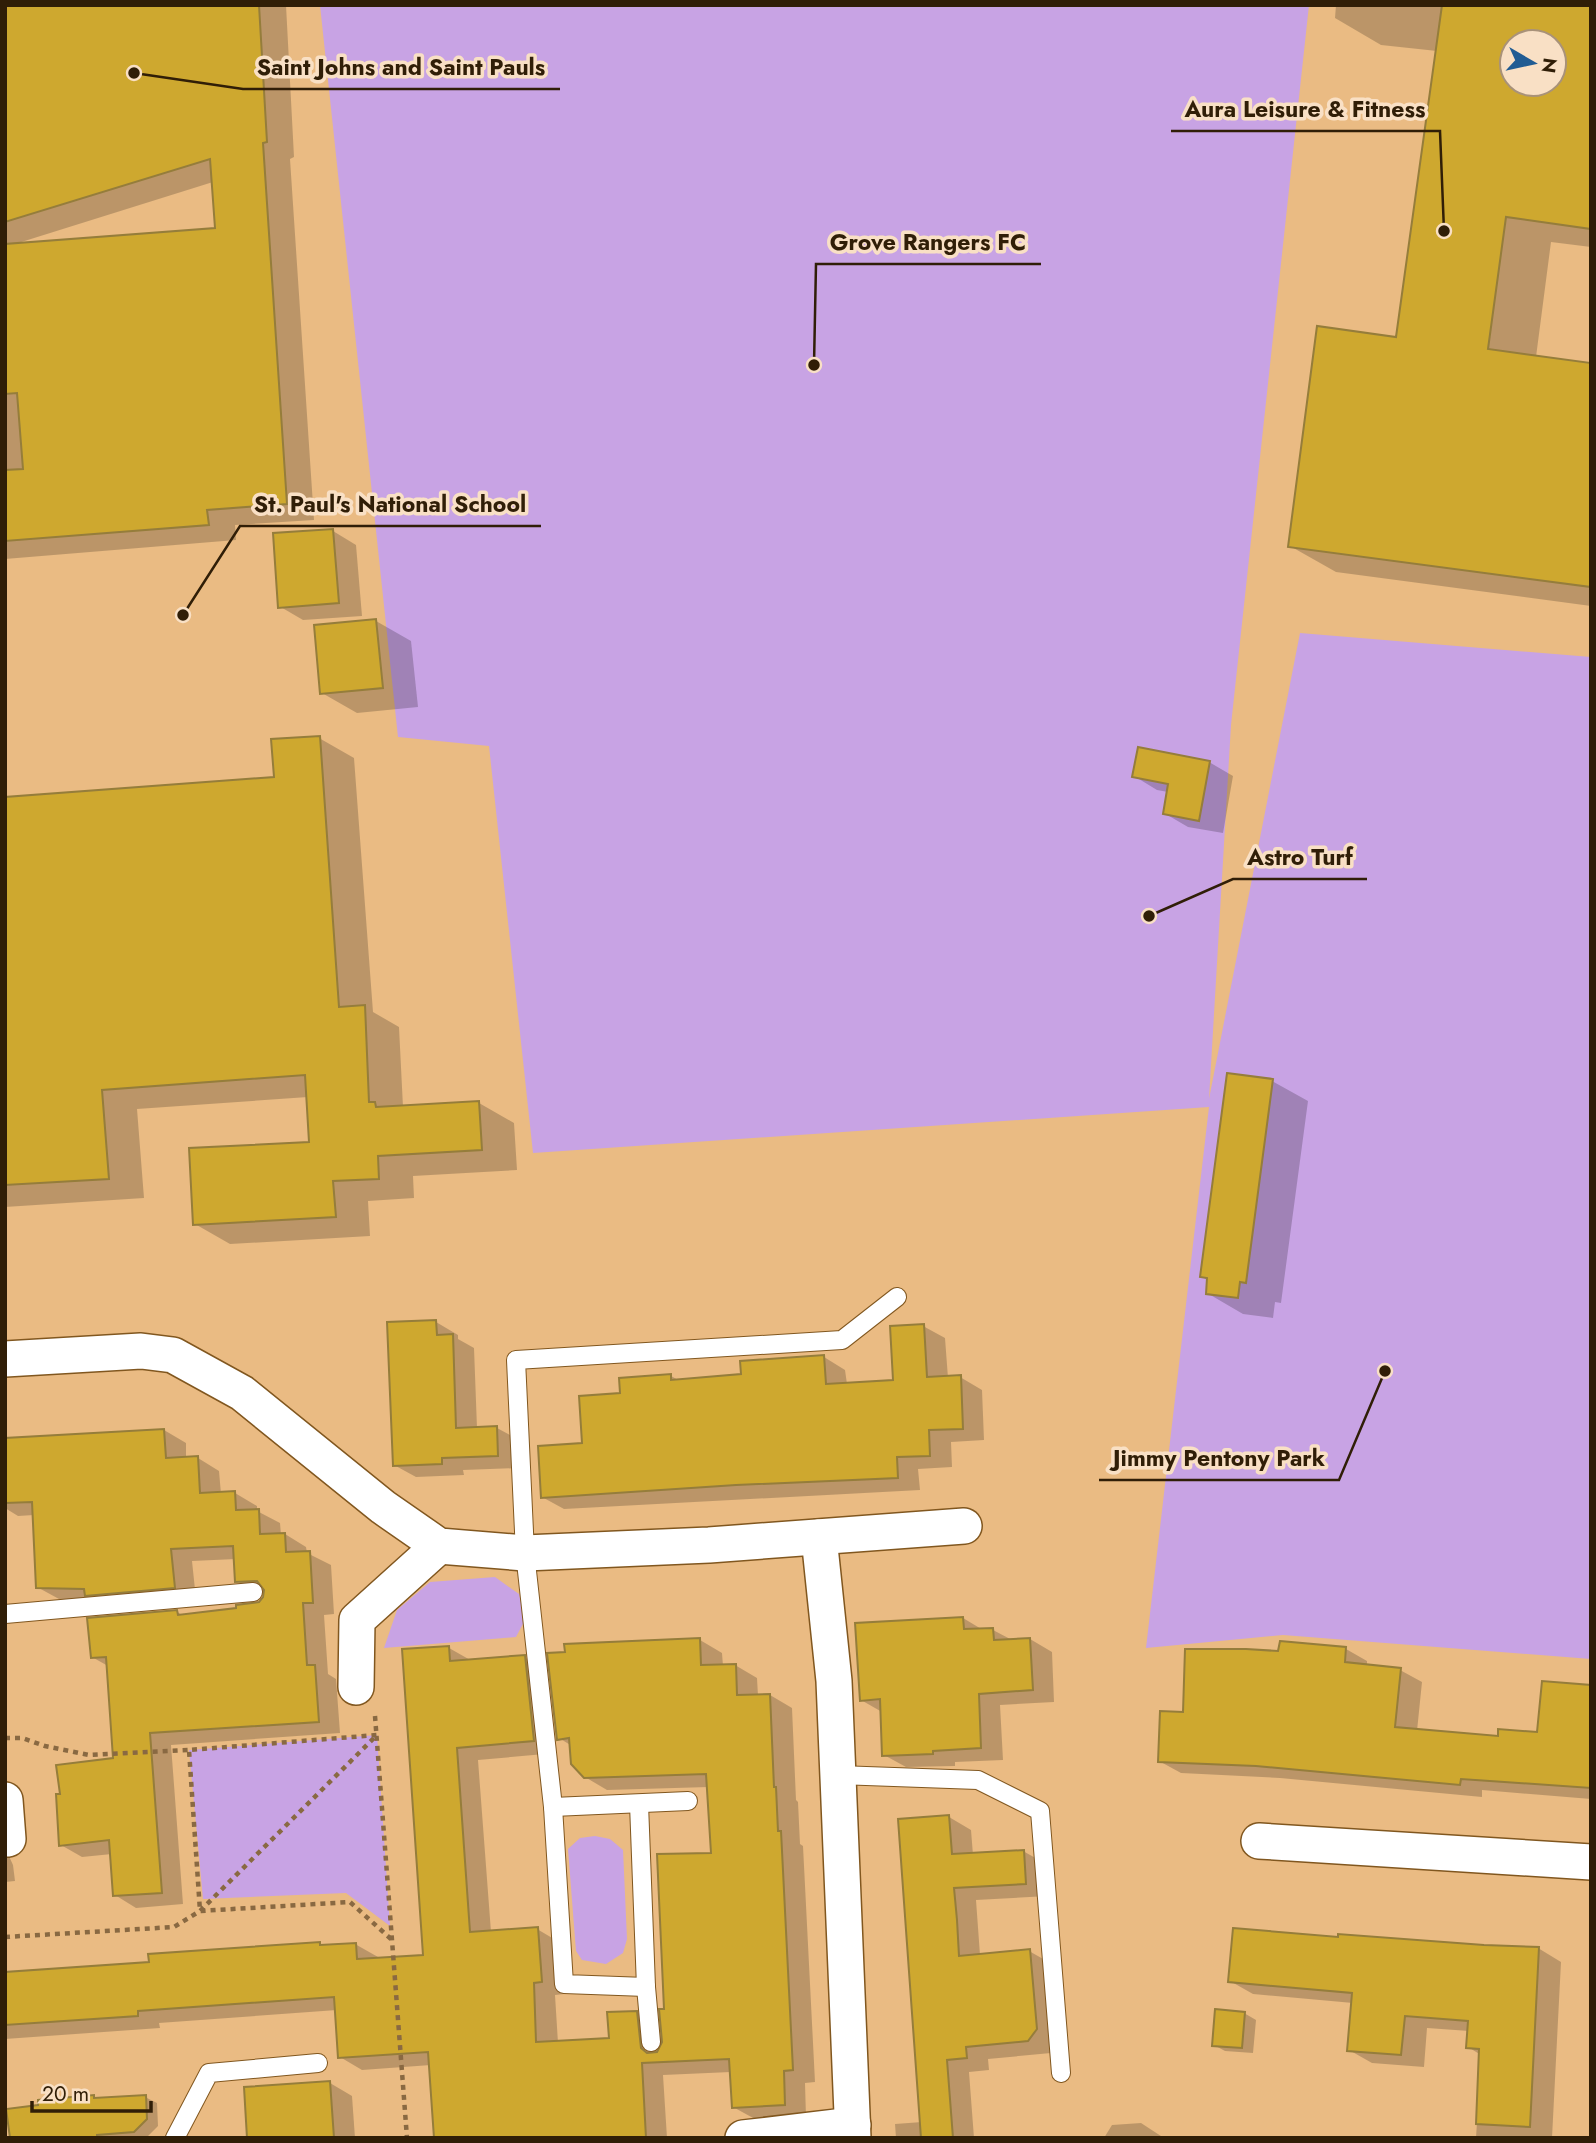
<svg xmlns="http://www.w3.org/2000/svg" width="1596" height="2143" viewBox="0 0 1596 2143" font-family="Jost,sans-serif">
<rect width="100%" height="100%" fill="#eabb83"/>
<!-- green -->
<g fill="#c8a3e4">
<polygon points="320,5 1309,5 1231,725 1209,1099 1300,633 1591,657 1591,1659 1283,1635 1146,1648 1209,1107 533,1153 489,746 398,737"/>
<polygon points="495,1577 519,1594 525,1620 516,1637 384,1648 397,1610 430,1582"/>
<polygon points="377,1735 390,1926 346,1893 203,1899 189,1750"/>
<polygon points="595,1836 610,1839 623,1850 627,1939 623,1953 606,1964 582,1960 576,1951 568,1849 580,1838"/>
</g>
<!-- shadow -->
<g fill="#0003" fill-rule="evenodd">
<path d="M5,5H286L294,157L290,159L314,520L235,525L236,540L5,559ZM213,182L216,229L15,244Z"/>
<path d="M1336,5H1591V247L1551,242L1536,357L1591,365V606L1336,572L1290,546L1397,339L1437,51L1381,45L1335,18ZM1512,42H1554V84H1512Z"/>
<polygon points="333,531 356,545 362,616 303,620 279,606"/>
<polygon points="376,621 411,641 418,707 357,713 322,693"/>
<polygon points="319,738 354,758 373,1012 399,1027 403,1107 479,1103 514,1123 517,1170 413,1176 414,1198 368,1201 370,1236 230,1244 195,1224 311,1143 308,1097 137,1109 144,1198 5,1207 5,798 276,779"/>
<polygon points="1209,762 1233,776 1223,833 1188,827 1164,813 1168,792 1157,790 1134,776"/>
<polygon points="1272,1081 1308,1101 1281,1303 1275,1302 1273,1318 1243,1314 1207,1293 1209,1281 1201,1276"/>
<polygon points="436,1322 458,1335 458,1339 474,1348 477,1428 497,1428 519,1440 520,1468 463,1470 464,1475 416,1477 394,1465"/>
<polygon points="923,1326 945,1338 948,1378 960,1377 982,1390 984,1440 951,1442 952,1467 918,1469 920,1490 564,1509 542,1497 622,1395 671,1376 680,1381 743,1376 824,1357 845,1370 847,1384 895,1382"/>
<polygon points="164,1430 186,1443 186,1459 198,1458 219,1471 221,1494 235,1493 257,1506 257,1511 280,1523 281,1535 285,1534 306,1547 307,1553 331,1565 334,1614 324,1615 328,1674 336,1679 340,1733 171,1745 183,1904 136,1908 115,1895 112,1854 82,1857 61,1845 115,1759 108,1666 92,1657 177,1612 184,1616 238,1610 261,1602 266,1593 258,1594 237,1581 236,1559 192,1561 196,1599 59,1599 37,1587 34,1515 18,1516 5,1508 5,1440"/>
<polygon points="963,1618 983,1630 993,1630 1012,1640 1030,1639 1052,1652 1054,1702 1000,1705 1003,1760 955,1762 955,1766 906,1767 884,1755 882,1712 861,1700"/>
<polygon points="700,1640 722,1653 723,1666 735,1665 757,1678 758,1696 770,1695 792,1708 796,1800 798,1802 800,1844 803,1846 815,2082 805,2083 806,2117 755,2119 733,2107 731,2072 663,2075 667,2138 435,2138 431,2065 362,2070 340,2057 337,2010 159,2023 160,2028 5,2039 5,1974 150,1964 319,1944 324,1947 355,1944 378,1957 378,1959 425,1956 449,1648 472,1661 524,1657 547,1670 556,1753 478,1760 491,1932 537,1929 559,1942 564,1994 555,1995 558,2043 611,2039 636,2012 659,2025 662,2049 666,2011 713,1855 709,1787 607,1790 585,1777 572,1746 559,1738"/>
<polygon points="1346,1649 1367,1661 1367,1666 1400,1670 1422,1682 1417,1731 1499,1738 1539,1734 1591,1683 1591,1799 1482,1790 1482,1797 1280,1778 1181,1773 1159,1761 1184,1714 1280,1653"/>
<polygon points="5,1767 8,1854 13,1865 15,1881 5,1882"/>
<polygon points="949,1817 971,1830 973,1855 1023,1851 1046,1864 1048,1896 976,1900 980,1955 1029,1951 1052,1964 1051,2053 988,2059 989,2070 969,2072 974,2138 896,2138 895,2124 922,2122"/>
<polygon points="1484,1947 1538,1948 1561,1962 1552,2138 1476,2138 1481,2055 1468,2047 1469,2031 1427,2028 1424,2067 1372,2063 1349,2050 1353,2003 1253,1994 1230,1981"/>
<polygon points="1244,2013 1256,2020 1253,2053 1225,2051 1214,2045"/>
<polygon points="330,2083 352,2096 355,2138 249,2138"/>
<polygon points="94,2097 99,2100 145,2097 157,2103 158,2126 146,2138 12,2138"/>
<polygon points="1141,2123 1164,2138 1104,2138 1112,2125"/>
</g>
<!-- building -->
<g fill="#cea82f" stroke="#957d3b" stroke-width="2" fill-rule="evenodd">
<polygon points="5,5 259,5 267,142 263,143 287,504 207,510 209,525 5,541 5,470 23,469 17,393 5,394 5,244 215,228 210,159 5,222"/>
<path d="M1442,5H1591V229L1506,217L1488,349L1591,363V587L1288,547L1317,326L1396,337ZM1512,42H1554V84H1512Z"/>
<polygon points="333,529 339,603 278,608 273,533"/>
<polygon points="376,619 383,688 320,694 314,625"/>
<polygon points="320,736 339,1007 365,1005 369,1102 375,1102 376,1107 479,1101 482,1150 378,1156 379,1179 333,1181 336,1217 193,1225 189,1148 309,1142 305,1075 102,1090 109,1179 5,1185 5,797 274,777 271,739"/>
<polygon points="1138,747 1210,761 1199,821 1163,814 1168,784 1132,777"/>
<polygon points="1227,1073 1273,1079 1246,1283 1240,1282 1238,1298 1206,1294 1207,1278 1200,1277"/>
<polygon points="436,1320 437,1335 453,1334 456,1428 497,1426 498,1456 442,1458 442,1464 393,1466 387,1322"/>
<polygon points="924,1324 927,1377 961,1375 963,1429 929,1430 930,1456 897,1457 898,1478 736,1485 541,1498 538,1446 582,1443 579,1396 620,1393 619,1378 671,1374 671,1380 741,1374 740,1361 824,1355 826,1384 893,1380 890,1326"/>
<polygon points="164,1429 166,1458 198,1456 200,1493 235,1491 236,1510 259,1509 260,1534 285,1533 286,1552 310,1551 313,1603 303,1603 307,1665 315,1665 319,1722 150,1733 162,1893 113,1896 109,1840 59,1846 56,1794 60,1794 56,1765 113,1758 106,1657 91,1658 87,1618 177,1610 178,1615 236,1608 236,1605 259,1602 263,1597 264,1590 257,1581 235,1582 233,1546 171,1549 175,1588 85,1596 84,1589 36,1588 32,1502 5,1503 5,1438"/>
<polygon points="963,1617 964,1629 993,1628 994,1640 1030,1638 1033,1690 979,1694 981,1748 933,1751 933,1754 882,1756 880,1699 860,1701 855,1623"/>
<polygon points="700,1638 701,1665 736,1664 737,1695 770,1694 774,1787 776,1787 778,1831 781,1831 793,2070 784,2071 785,2105 732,2108 729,2059 642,2063 646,2138 434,2138 428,2052 338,2058 334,1997 138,2011 138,2016 5,2025 5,1972 149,1962 148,1954 320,1942 320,1945 356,1943 357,1959 423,1955 402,1649 449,1646 450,1661 525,1655 534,1741 457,1748 470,1932 538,1927 542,1982 534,1983 536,2042 609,2038 607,2012 637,2011 641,2048 647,2053 657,2052 662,2042 659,2009 664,2009 657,1854 711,1853 706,1774 584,1778 571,1764 569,1738 557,1740 547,1653 565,1652 564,1644"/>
<polygon points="1280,1641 1346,1647 1345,1662 1401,1668 1395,1727 1498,1736 1498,1729 1537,1732 1542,1681 1591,1685 1591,1788 1461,1779 1460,1785 1256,1766 1158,1762 1160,1711 1183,1712 1185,1649 1246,1649 1278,1651"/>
<polygon points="949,1815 952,1854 1024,1850 1026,1884 954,1888 957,1920 959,1956 1030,1949 1037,2029 1028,2041 966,2047 967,2058 947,2060 953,2138 921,2138 898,1819"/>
<polygon points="1233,1928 1338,1937 1338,1934 1484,1945 1539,1947 1530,2127 1476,2124 1479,2049 1466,2048 1468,2021 1405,2016 1401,2055 1347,2051 1352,1993 1228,1982"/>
<polygon points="1215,2009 1245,2012 1242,2048 1212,2046"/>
<polygon points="330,2081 334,2138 247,2138 244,2087"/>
<polygon points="94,2095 94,2098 146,2095 147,2119 134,2132 97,2135 97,2138 10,2138 6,2109 38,2105 38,2100"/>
</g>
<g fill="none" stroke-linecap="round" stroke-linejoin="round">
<defs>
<g id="service">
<polyline points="5,1614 253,1592"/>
<polyline points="838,1775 978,1780 1040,1811 1061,2073"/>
<polyline points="639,1804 646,1987 651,2042"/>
<polyline points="553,1807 688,1801"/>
<polyline points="646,1987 564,1984 553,1807 525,1553 516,1360 842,1340 897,1297"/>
<polyline points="175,2138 209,2073 318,2063"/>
</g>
<g id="minor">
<polyline points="5,1359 141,1351 173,1355 242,1393 383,1507 439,1546 525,1553 709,1545 964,1526"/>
<polyline points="819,1537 834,1681 853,2138"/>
<polyline points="356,1687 357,1620 439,1546"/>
<polyline points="5,1800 8,1839"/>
<polyline points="1259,1841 1591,1862"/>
<polyline points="743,2138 853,2125"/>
</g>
</defs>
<!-- service casing -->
<use href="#service" stroke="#81571f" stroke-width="20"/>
<!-- minor casing -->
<use href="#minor" stroke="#81571f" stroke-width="38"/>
<!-- path -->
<g stroke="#896942" stroke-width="4.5" stroke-dasharray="5 5" stroke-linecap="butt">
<polyline points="375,1716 407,2138"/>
<polyline points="5,1738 22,1738 45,1746 89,1755 189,1750"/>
<polyline points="5,1937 174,1927 200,1911 377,1735 189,1750 200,1911 350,1902 391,1939"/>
</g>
<!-- service -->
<use href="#service" stroke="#fff" stroke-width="18"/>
<!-- minor -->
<use href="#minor" stroke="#fff" stroke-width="35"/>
</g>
<!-- callouts -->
<path fill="none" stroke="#301e07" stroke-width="2.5" d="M134 73L243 89H560M1444 231L1440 131H1171M814 365L816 264H1041M183 615L240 526H541M1149 916L1233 879H1367M1385 1371L1339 1480H1099"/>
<g fill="#301e07" stroke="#f9e0c5" stroke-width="2.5">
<circle cx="134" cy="73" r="7"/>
<circle cx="1444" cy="231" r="7"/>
<circle cx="814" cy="365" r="7"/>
<circle cx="183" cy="615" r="7"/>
<circle cx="1149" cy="916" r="7"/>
<circle cx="1385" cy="1371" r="7"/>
</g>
<g font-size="23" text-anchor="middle" font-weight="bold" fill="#301e07" stroke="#f9e0c5" stroke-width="7" stroke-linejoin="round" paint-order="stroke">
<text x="401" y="75">Saint Johns and Saint Pauls</text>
<text x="1305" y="117">Aura Leisure &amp; Fitness</text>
<text x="928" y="250">Grove Rangers FC</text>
<text x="390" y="512">St. Paul's National School</text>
<text x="1300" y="865">Astro Turf</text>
<text x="1219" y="1466">Jimmy Pentony Park</text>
</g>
<!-- border -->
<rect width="1596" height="2143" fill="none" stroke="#301e07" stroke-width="14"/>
<!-- north arrow -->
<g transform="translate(1533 63) rotate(99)"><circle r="33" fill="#f9e0c5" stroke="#a99279" stroke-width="2"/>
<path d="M0-5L12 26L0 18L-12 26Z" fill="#215c93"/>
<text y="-10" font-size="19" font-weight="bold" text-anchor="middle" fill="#301e07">N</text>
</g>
<!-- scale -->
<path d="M32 2101v10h119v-10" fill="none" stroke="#301e07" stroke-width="3.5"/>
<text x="42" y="2101" font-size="21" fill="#301e07" stroke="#f9e0c5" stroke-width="5" paint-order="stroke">20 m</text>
</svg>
